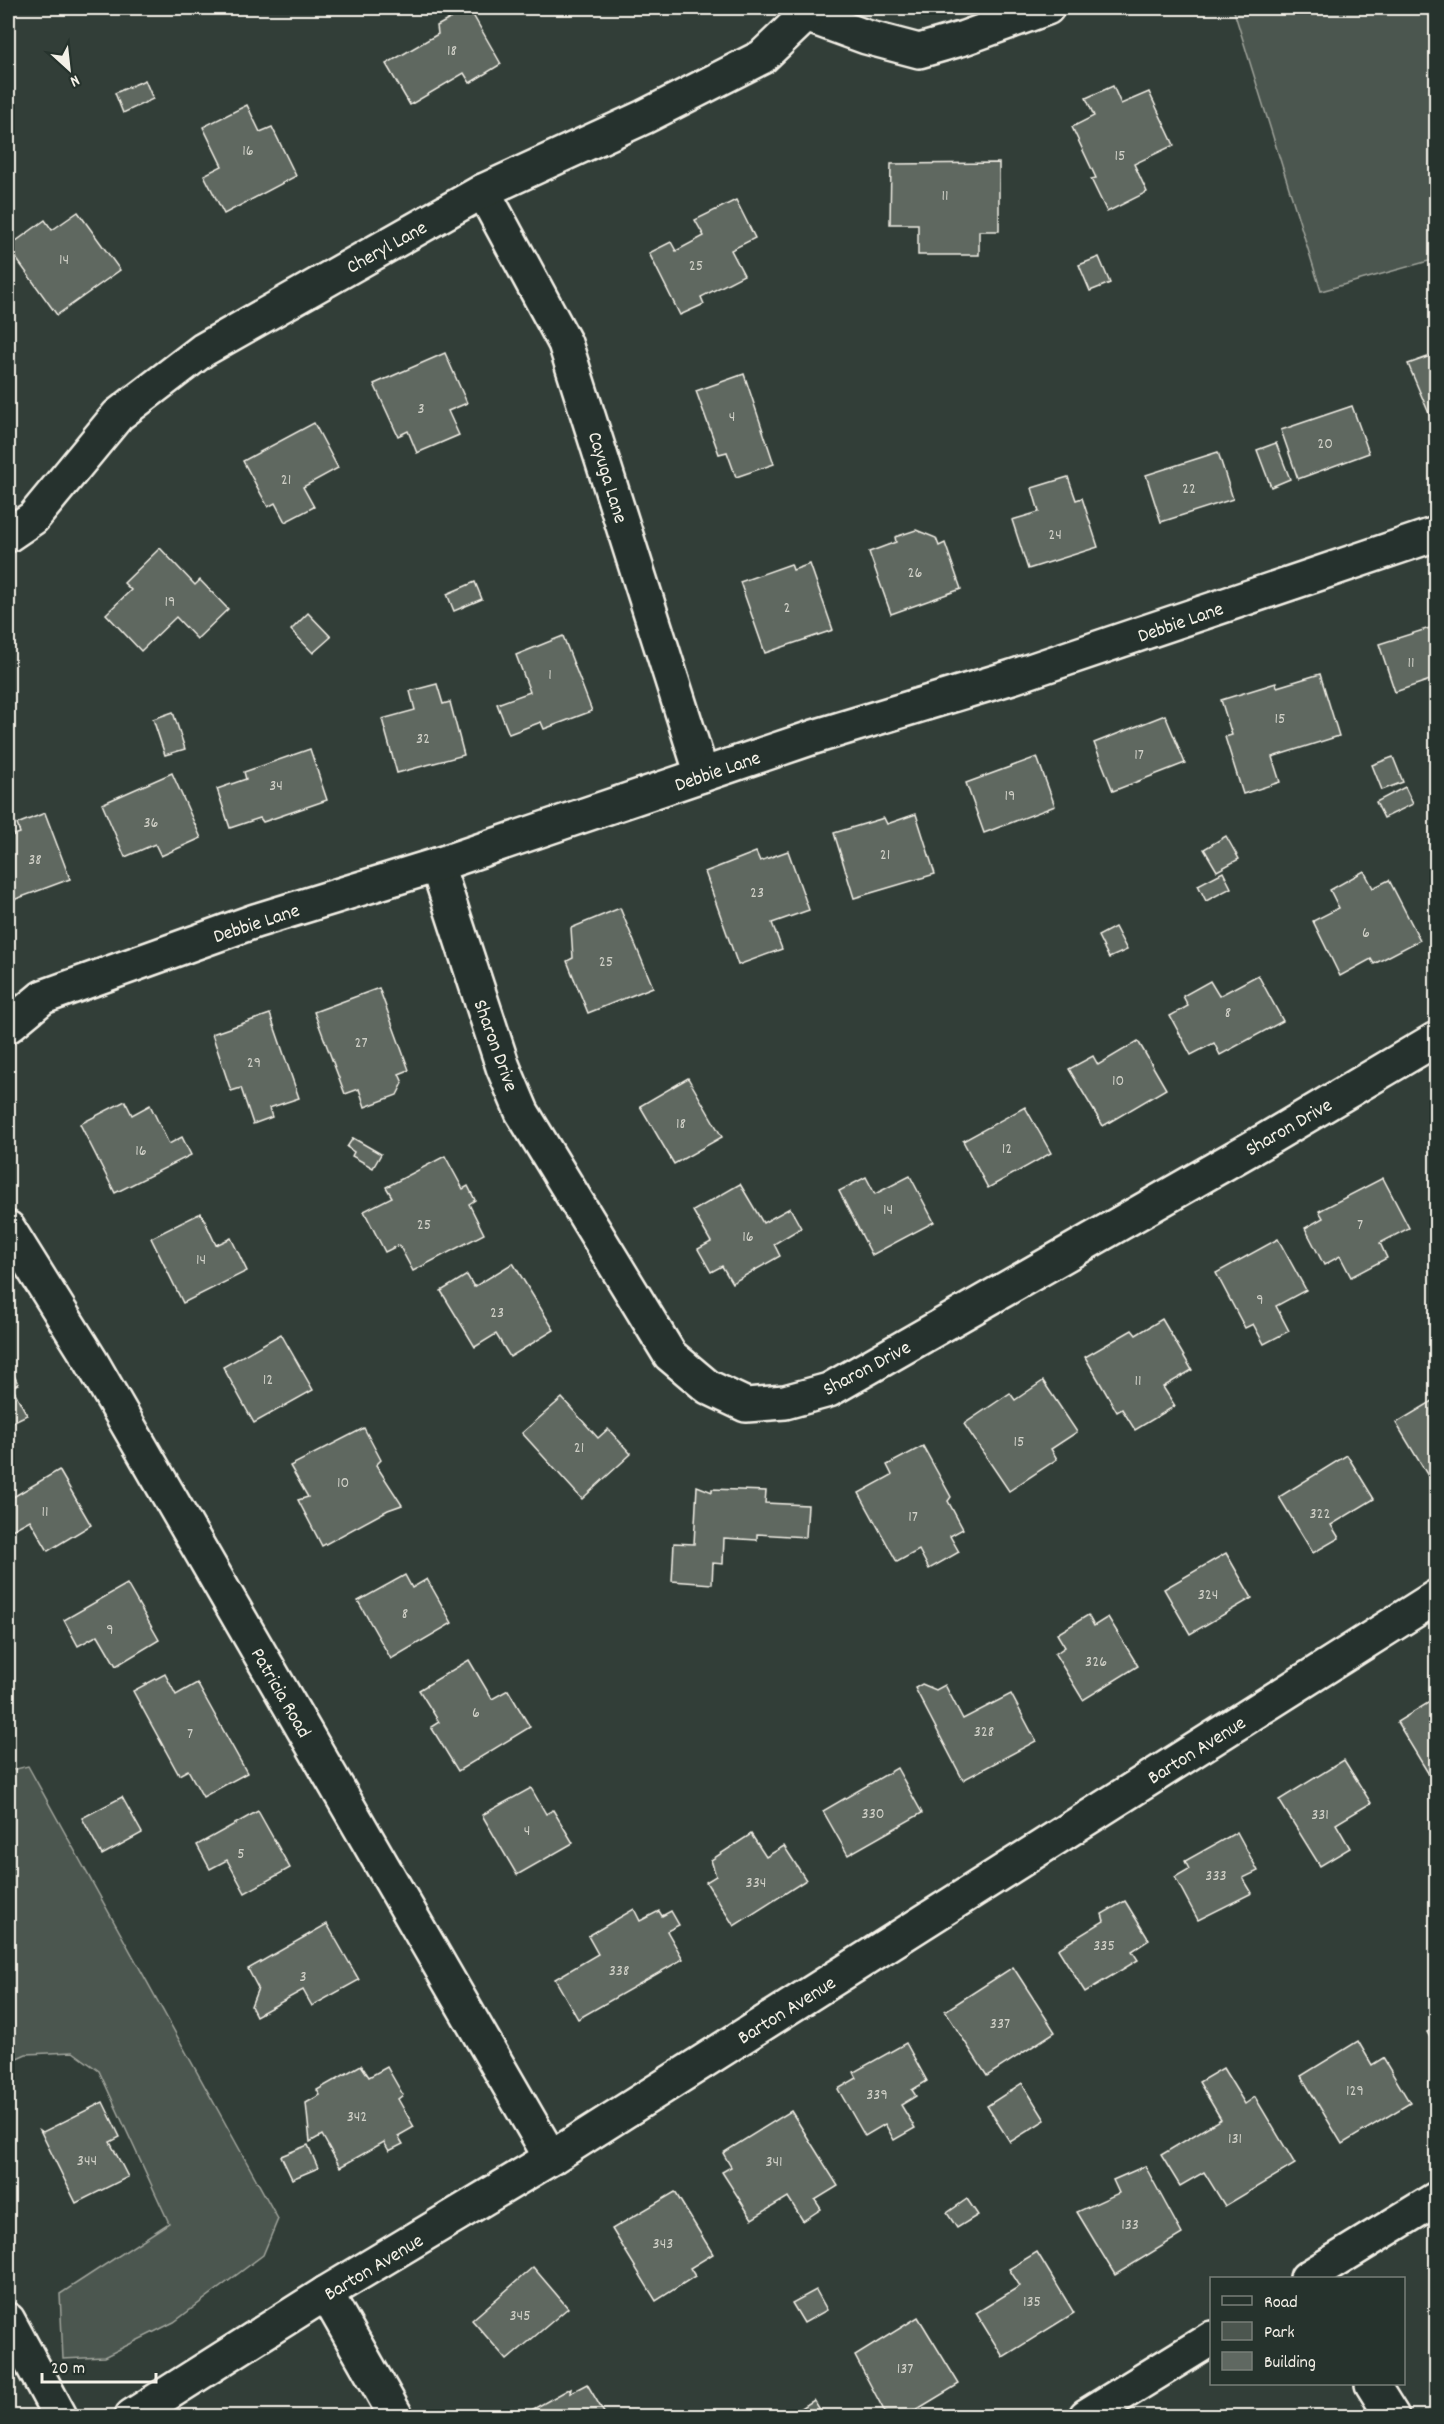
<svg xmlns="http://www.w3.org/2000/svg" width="1444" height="2424" viewBox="0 0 1444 2424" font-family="Dekko,sans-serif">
<rect width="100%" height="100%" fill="#323e38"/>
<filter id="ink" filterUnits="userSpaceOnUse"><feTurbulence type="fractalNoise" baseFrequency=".0167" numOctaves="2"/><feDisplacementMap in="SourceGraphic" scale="12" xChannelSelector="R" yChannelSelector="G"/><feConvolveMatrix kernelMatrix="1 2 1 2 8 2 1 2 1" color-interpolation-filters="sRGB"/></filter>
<g filter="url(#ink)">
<!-- green -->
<g fill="#4c564f" stroke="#a0a49c" stroke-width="1.5">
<polygon points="1233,8 1436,8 1436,259 1321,291"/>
<polygon points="28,1766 278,2219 263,2255 174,2322 104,2357 63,2359 60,2294 169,2223 99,2071 73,2052 26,2054 8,2062 8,1771"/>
</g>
<!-- building -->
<g fill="#5f6861" stroke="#f4f1e8" stroke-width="1.5">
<polygon points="469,8 501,64 470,83 464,73 410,105 386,64 438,34 437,26"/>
<polygon points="145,80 153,99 123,113 115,93"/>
<polygon points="1113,86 1121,104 1149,92 1174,145 1134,164 1147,192 1107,212 1091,179 1096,178 1072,127 1094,116 1086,98"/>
<polygon points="247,105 260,132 272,127 296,176 224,214 204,175 222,166 203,127"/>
<polygon points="999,163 999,231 979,231 979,255 918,255 918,224 890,224 891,164"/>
<polygon points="736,200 755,238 731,250 744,275 701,297 704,304 680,315 649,253 671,242 676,251 704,236 695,220"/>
<polygon points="78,212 120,270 57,315 8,247 45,220 52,230"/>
<polygon points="1099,257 1110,283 1090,291 1079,265"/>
<polygon points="445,353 467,403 448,411 459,435 417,453 408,431 398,436 374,384"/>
<polygon points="1436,354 1436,430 1408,364"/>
<polygon points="744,374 774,464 736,477 727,452 719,454 696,391"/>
<polygon points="1352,406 1369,453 1298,479 1281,430"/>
<polygon points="314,423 338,468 303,487 314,507 285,522 275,503 268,507 243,461"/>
<polygon points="1276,443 1290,479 1271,487 1257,450"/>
<polygon points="1218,452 1233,499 1161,522 1146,475"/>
<polygon points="1068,477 1076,500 1082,498 1098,547 1028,569 1012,520 1039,512 1032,488"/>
<polygon points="916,530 936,538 939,546 945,543 961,589 891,614 869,552 896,542 895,537"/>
<polygon points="160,548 195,585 200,580 228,609 197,639 176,617 141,651 106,614 131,590 124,583"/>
<polygon points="791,564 793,570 810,564 833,630 765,653 740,582"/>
<polygon points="475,582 482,599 454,611 447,594"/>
<polygon points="308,613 331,637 313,653 291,630"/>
<polygon points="1436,626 1436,678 1395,692 1379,644"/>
<polygon points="563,636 592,711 544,729 541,722 509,734 497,704 530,692 516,655"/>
<polygon points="1320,674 1339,736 1272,757 1280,782 1243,794 1225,737 1232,735 1221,700 1276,683 1277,687"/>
<polygon points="437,684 443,704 450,702 464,755 397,773 382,719 415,710 410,691"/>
<polygon points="173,712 185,749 165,755 153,719"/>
<polygon points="1165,715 1185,763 1113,791 1094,743"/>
<polygon points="310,749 327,800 263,822 260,818 230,828 217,789 246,779 244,772"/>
<polygon points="1037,757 1055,806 984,833 966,783"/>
<polygon points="1393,757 1403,782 1382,790 1372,765"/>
<polygon points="172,773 201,838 161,856 155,844 125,857 102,804"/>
<polygon points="1405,787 1413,804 1384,818 1376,802"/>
<polygon points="45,813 70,879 8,902 8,837 20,833 17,824"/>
<polygon points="916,814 935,874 854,898 834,833 884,818 887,824"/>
<polygon points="1226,836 1239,859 1217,871 1204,849"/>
<polygon points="788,851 809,910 772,923 782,949 738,965 705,872 756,852 760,861"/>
<polygon points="1364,871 1373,888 1389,880 1420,940 1374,964 1371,959 1340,976 1313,921 1339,908 1330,890"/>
<polygon points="1223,872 1231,888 1206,901 1198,885"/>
<polygon points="620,908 653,987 588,1013 567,961 573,958 571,928"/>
<polygon points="1115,927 1127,950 1109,958 1098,936"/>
<polygon points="1258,975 1283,1021 1220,1055 1214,1043 1191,1055 1170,1016 1188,1006 1183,996 1210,981 1219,996"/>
<polygon points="379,988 409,1070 399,1074 403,1083 397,1095 365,1107 359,1089 345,1094 314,1012"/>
<polygon points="270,1014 299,1098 269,1108 272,1117 253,1124 241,1088 231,1091 212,1034"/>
<polygon points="1138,1041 1166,1089 1103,1126 1069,1069 1093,1056 1098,1065"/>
<polygon points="688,1078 722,1137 674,1164 640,1106"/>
<polygon points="125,1101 132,1115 150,1105 169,1144 182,1137 191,1155 115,1193 80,1124"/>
<polygon points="1025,1107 1051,1153 988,1188 963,1141"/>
<polygon points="353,1138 381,1154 373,1168 352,1156 354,1152 347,1147"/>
<polygon points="445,1156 463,1189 468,1186 475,1200 469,1204 484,1234 413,1271 399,1245 385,1252 364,1211 392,1197 386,1187"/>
<polygon points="910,1176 934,1222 872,1255 839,1191 866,1177 875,1194"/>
<polygon points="1383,1178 1409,1228 1380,1243 1387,1258 1351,1277 1340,1256 1324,1265 1305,1228 1323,1218 1319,1211"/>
<polygon points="740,1184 763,1223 790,1208 801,1228 774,1244 780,1256 732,1283 722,1266 711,1272 698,1249 711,1242 693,1211"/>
<polygon points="201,1213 216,1245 231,1238 247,1271 183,1303 151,1238"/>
<polygon points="1278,1239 1306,1290 1276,1306 1289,1331 1264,1344 1253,1324 1245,1328 1216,1273"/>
<polygon points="513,1263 554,1330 510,1357 496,1334 475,1347 441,1291 467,1275 474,1287"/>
<polygon points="1162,1319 1192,1370 1163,1387 1175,1406 1135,1430 1122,1409 1117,1412 1085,1357 1132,1330 1136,1335"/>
<polygon points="281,1334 313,1390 254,1423 223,1367"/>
<polygon points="13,1373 18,1384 12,1387 27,1415 8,1424 8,1375"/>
<polygon points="1043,1381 1077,1432 1051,1449 1057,1459 1009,1491 964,1424 1010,1393 1015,1400"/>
<polygon points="562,1398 598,1438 608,1429 631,1454 582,1499 522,1433"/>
<polygon points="1436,1399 1436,1471 1428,1476 1396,1423"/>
<polygon points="364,1428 381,1460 376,1465 402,1505 388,1510 322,1546 298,1500 308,1497 290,1466"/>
<polygon points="923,1446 951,1497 948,1501 963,1529 950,1536 959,1552 929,1569 919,1550 897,1562 859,1493 892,1475 887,1465"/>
<polygon points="1347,1455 1374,1499 1331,1525 1339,1538 1313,1553 1279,1497"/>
<polygon points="59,1470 91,1525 48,1551 30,1520 12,1530 8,1523 8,1500"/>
<polygon points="697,1486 712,1492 712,1489 766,1491 765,1503 808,1505 806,1537 757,1534 757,1540 724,1538 723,1564 713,1563 712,1584 672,1581 674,1543 694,1544"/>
<polygon points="1226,1553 1252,1598 1190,1634 1164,1589"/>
<polygon points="405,1575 412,1588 427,1579 452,1623 391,1659 358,1601"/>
<polygon points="127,1584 159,1640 116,1666 98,1635 78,1646 64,1620"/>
<polygon points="1088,1615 1094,1626 1108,1617 1138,1666 1083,1700 1055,1654 1065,1647 1057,1634"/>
<polygon points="469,1660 492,1699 508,1690 530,1727 458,1771 431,1727 439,1722 419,1690"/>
<polygon points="165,1674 176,1695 197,1683 247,1773 203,1797 188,1770 179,1775 133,1691"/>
<polygon points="922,1684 936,1690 945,1685 963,1719 1011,1694 1036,1741 963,1780 915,1688"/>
<polygon points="1436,1698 1436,1786 1397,1722"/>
<polygon points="1344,1760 1371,1803 1336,1824 1350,1848 1320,1866 1279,1800"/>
<polygon points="897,1768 922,1813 848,1855 823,1811"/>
<polygon points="531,1788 546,1814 553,1810 573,1843 517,1875 482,1815"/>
<polygon points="122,1797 142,1833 102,1855 82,1818"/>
<polygon points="258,1811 290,1868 245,1893 227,1860 210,1869 197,1845"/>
<polygon points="1237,1832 1258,1871 1243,1878 1252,1893 1198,1920 1175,1877 1189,1869 1185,1861"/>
<polygon points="751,1834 766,1857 784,1846 806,1880 734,1926 706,1882 716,1876 711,1860"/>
<polygon points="1125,1901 1149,1940 1132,1951 1138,1960 1085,1992 1058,1949 1104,1921 1102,1914"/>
<polygon points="634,1909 640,1921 659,1911 662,1916 671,1911 679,1925 667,1931 683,1959 578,2019 555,1979 598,1954 588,1936"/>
<polygon points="327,1924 359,1980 312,2006 303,1990 256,2016 251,2006 258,1988 248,1969"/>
<polygon points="1013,1967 1055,2032 987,2076 945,2011"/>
<polygon points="1436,2027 1436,2048 1427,2032"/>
<polygon points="1358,2041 1372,2065 1383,2058 1410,2103 1342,2144 1301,2076"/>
<polygon points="906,2043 927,2081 912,2090 916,2096 901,2105 915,2128 894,2140 885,2124 865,2136 838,2089 857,2078 854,2072"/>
<polygon points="361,2065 369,2077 387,2067 403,2095 398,2099 414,2127 398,2136 403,2144 389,2151 384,2142 340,2167 322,2135 310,2142 306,2103 320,2095 317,2090"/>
<polygon points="1223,2068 1245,2104 1255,2097 1295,2164 1225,2206 1204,2172 1180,2186 1161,2155 1221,2119 1199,2082"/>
<polygon points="1022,2083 1045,2120 1010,2142 987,2106"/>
<polygon points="103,2102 120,2137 110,2142 128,2177 76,2203 40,2130 43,2132"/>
<polygon points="791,2111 838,2186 815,2200 821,2209 803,2221 788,2197 752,2219 722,2172 731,2167 723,2153"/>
<polygon points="308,2145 318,2168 292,2179 281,2156"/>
<polygon points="1145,2166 1182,2234 1115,2275 1077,2212 1119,2193 1113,2180"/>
<polygon points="675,2192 713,2254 690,2268 695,2276 656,2301 612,2229"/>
<polygon points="967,2199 978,2215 957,2228 947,2213"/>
<polygon points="1037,2252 1074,2313 1003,2357 976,2313 1020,2286 1009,2269"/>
<polygon points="533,2267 568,2308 507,2360 472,2320"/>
<polygon points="816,2290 827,2310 804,2323 792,2303"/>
<polygon points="918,2317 959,2384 906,2416 887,2416 855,2356"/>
<polygon points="587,2384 606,2416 527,2416 526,2413 571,2388 570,2393"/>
<polygon points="814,2400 824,2416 789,2416"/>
</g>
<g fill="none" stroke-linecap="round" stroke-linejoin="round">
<defs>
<g id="minor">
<polyline points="806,15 866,37 919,51 964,38 1047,8"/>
<polyline points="483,191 565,343 702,775"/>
<polyline points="8,535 33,518 118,415 203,350 483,191 644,117 762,57 806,15"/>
<polyline points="437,865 503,1067 522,1112 670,1355 708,1387 746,1405 785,1402 829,1390 1264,1141 1436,1039"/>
<polyline points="8,1026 43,997 255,921 437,865 814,737 1012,677 1436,534"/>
<polyline points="8,1228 91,1361 551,2158"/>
<polyline points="1307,2278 1436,2199"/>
<polyline points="326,2293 396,2416"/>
<polyline points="8,2320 60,2416"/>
<polyline points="1372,2384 1392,2416"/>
<polyline points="132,2416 326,2293 551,2158 1436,1597"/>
<polyline points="1086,2416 1212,2338"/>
</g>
</defs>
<!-- minor casing -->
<use href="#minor" stroke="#f4f1e8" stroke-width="38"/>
<!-- minor -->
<use href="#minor" stroke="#26332d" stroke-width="33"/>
</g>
</g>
<g text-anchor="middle" stroke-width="4.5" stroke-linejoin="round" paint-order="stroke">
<!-- number labels -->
<g font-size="16" fill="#cfcfc6">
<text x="452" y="55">18</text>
<text x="248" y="155">16</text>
<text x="1120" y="160">15</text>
<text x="945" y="200">11</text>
<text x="64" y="264">14</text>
<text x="696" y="270">25</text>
<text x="421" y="413">3</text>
<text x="732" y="421">4</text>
<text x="1325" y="448">20</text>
<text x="286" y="484">21</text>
<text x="1189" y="493">22</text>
<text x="1055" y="539">24</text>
<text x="915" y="577">26</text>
<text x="170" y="606">19</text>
<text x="787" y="612">2</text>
<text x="1411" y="667">11</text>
<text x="550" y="679">1</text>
<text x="1280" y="723">15</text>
<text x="423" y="743">32</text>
<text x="1139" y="759">17</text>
<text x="276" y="790">34</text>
<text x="1010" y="800">19</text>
<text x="151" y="827">36</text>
<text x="885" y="859">21</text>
<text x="35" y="864">38</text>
<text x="757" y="897">23</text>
<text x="1366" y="937">6</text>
<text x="606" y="966">25</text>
<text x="1228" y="1017">8</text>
<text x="361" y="1047">27</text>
<text x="254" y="1067">29</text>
<text x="1118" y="1085">10</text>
<text x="681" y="1128">18</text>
<text x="1007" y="1153">12</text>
<text x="141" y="1155">16</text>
<text x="888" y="1214">14</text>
<text x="424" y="1229">25</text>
<text x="1360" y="1229">7</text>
<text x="748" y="1241">16</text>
<text x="201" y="1264">14</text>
<text x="1260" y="1304">9</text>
<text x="497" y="1317">23</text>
<text x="268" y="1384">12</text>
<text x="1138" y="1385">11</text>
<text x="1019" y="1446">15</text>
<text x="579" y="1452">21</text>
<text x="343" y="1487">10</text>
<text x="45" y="1516">11</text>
<text x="1320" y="1518">322</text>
<text x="913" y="1521">17</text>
<text x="1208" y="1599">324</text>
<text x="405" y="1618">8</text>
<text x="110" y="1634">9</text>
<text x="1096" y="1666">326</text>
<text x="476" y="1717">6</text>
<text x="984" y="1736">328</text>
<text x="190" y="1738">7</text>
<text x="873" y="1818">330</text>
<text x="1320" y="1819">331</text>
<text x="527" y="1835">4</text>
<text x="241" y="1858">5</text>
<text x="1216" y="1880">333</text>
<text x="756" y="1887">334</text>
<text x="1104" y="1950">335</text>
<text x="619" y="1975">338</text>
<text x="303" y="1981">3</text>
<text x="1000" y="2028">337</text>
<text x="1355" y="2095">129</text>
<text x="877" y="2099">339</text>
<text x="357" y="2121">342</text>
<text x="1235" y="2143">131</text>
<text x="87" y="2165">344</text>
<text x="774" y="2166">341</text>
<text x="1130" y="2229">133</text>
<text x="663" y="2248">343</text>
<text x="1032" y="2306">135</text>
<text x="520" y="2320">345</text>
<text x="905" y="2373">137</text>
</g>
<!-- street labels -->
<g font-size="20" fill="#f4f1e8" stroke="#26332d">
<text transform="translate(386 246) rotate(-29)" y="7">Cheryl Lane</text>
<text transform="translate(609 477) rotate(73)" y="7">Cayuga Lane</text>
<text transform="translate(1180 621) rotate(-19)" y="7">Debbie Lane</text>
<text transform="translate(717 770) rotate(-19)" y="7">Debbie Lane</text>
<text transform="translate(256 922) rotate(-18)" y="7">Debbie Lane</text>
<text transform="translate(497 1045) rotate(70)" y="7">Sharon Drive</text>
<text transform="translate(1288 1126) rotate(-30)" y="7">Sharon Drive</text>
<text transform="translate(866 1367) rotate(-28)" y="7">Sharon Drive</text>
<text transform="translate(282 1692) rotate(60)" y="7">Patricia Road</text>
<text transform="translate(1196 1749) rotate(-32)" y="7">Barton Avenue</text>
<text transform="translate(786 2009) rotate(-32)" y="7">Barton Avenue</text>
<text transform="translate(373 2266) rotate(-31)" y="7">Barton Avenue</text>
</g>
</g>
<!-- margin -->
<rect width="1444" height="2424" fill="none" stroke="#26332d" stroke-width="30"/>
<rect x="15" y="15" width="1414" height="2394" fill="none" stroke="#f4f1e8" stroke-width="2" filter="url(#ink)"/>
<!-- legend -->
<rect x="1210" y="2277" width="195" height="108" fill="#26332d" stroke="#787f78" stroke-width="1.5"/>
<rect x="1222" y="2296" width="30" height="9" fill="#26332d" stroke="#787f78" stroke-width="1.5"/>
<text x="1264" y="2307" font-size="18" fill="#f4f1e8">Road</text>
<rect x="1222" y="2322" width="30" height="18" fill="#4c564f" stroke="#787f78" stroke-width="1.5"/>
<text x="1264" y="2337" font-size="18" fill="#f4f1e8">Park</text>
<rect x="1222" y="2352" width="30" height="18" fill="#5f6861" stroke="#787f78" stroke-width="1.5"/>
<text x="1264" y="2367" font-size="18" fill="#f4f1e8">Building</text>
<!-- north arrow -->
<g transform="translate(69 69) rotate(153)" stroke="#26332d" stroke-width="4.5" paint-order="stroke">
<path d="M0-4.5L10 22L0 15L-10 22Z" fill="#f4f1e8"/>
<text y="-9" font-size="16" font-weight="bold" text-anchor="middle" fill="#f4f1e8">N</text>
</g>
<!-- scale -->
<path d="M42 2373v9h114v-9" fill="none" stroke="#f4f1e8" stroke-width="3"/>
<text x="51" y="2373" font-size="18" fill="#f4f1e8" stroke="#26332d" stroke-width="4.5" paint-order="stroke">20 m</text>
</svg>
